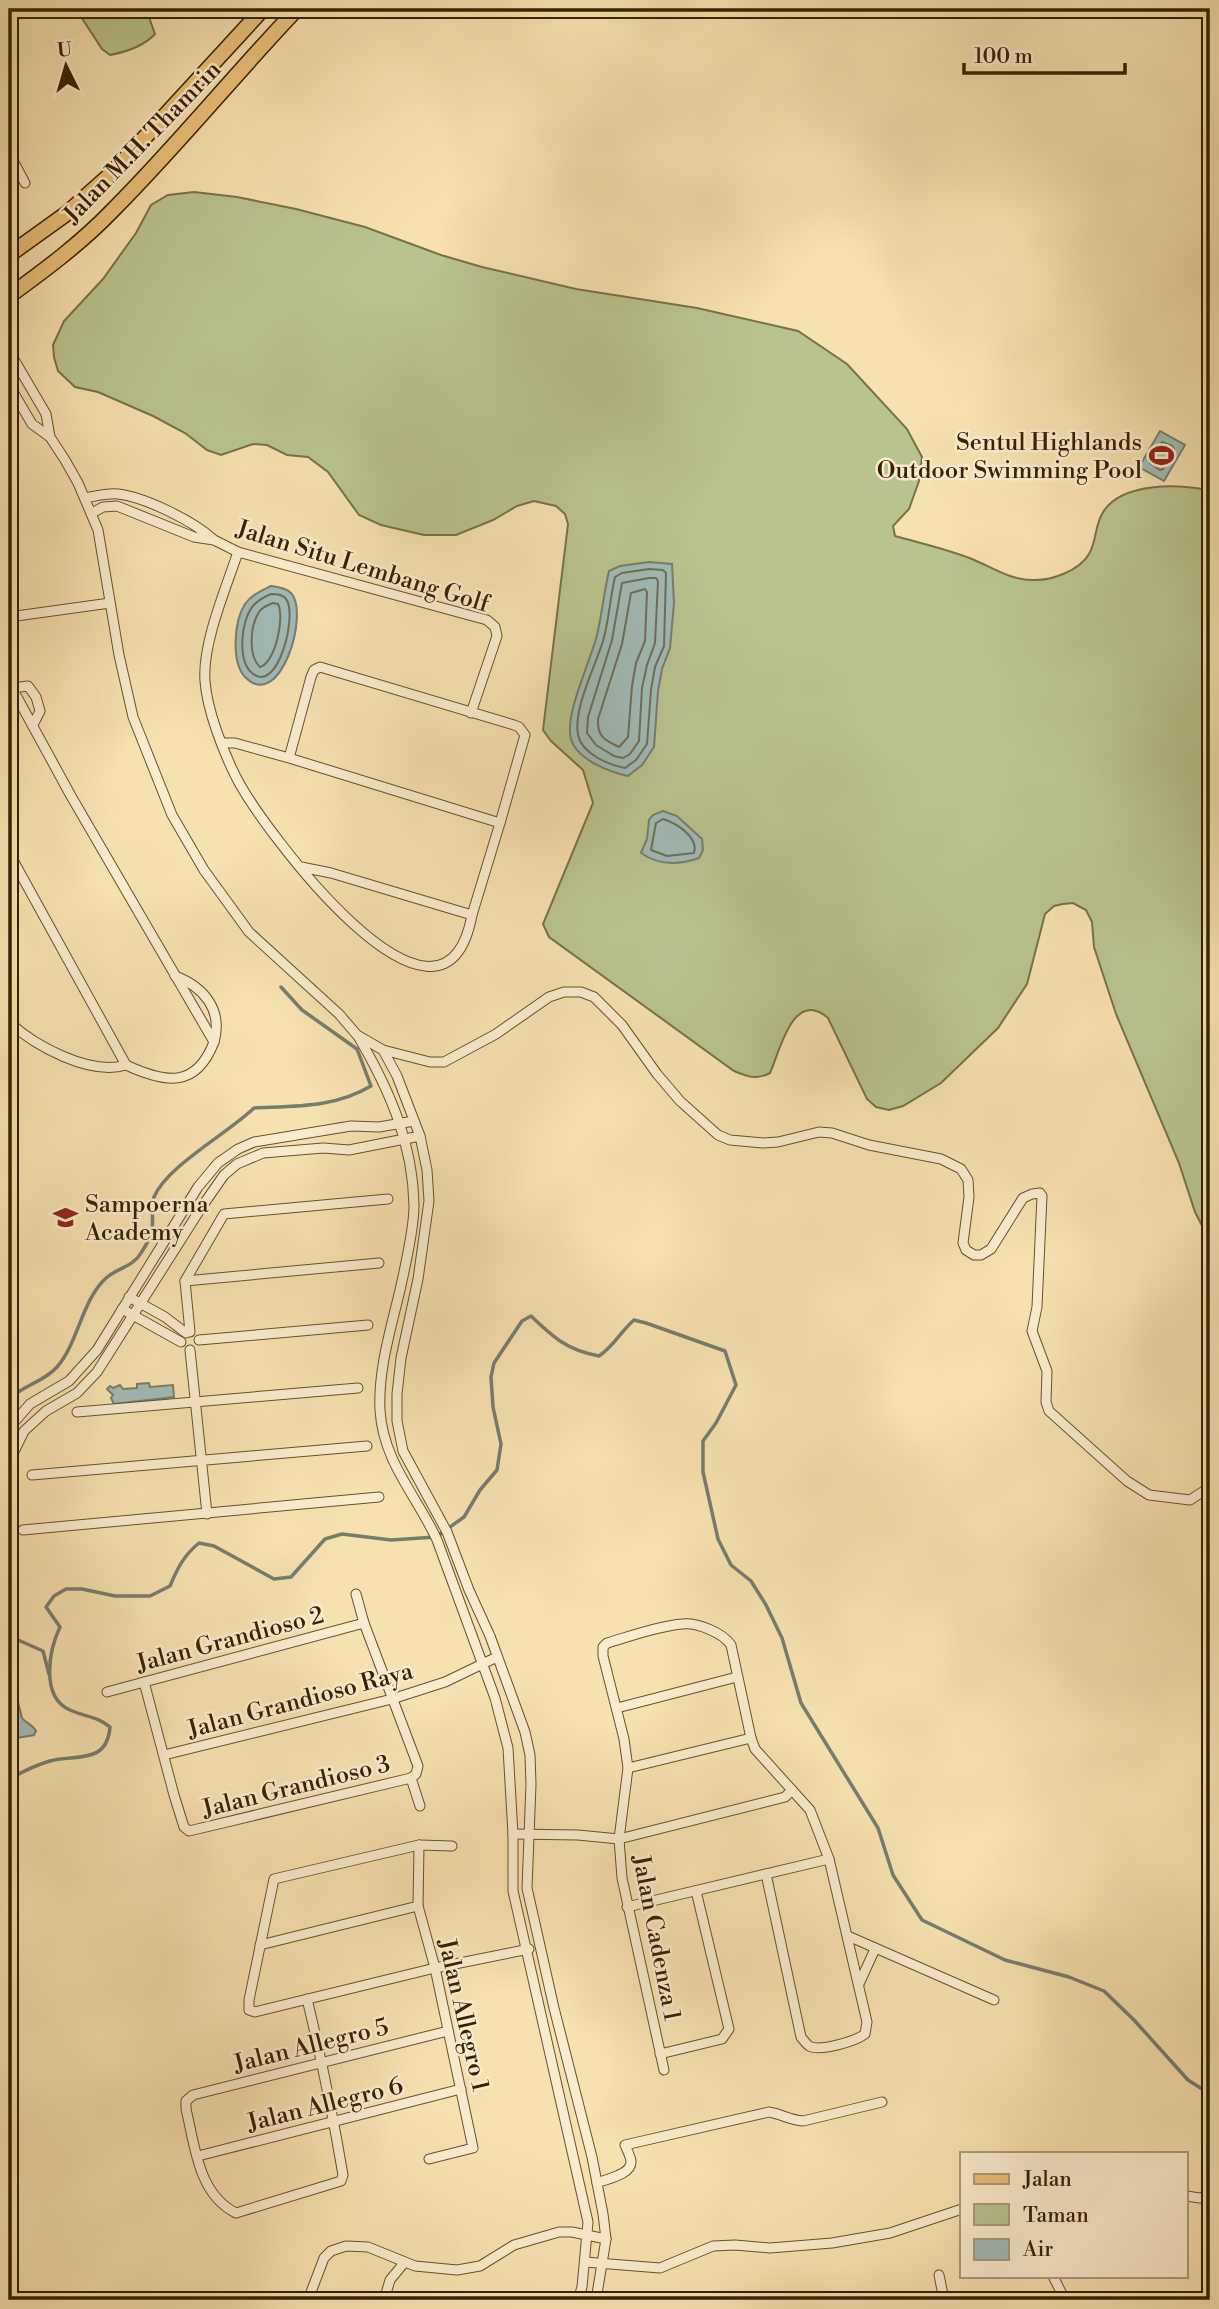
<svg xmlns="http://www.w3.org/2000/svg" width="1219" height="2309" viewBox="0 0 1219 2309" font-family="'Libre Bodoni',serif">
<rect width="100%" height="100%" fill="#f6e1b0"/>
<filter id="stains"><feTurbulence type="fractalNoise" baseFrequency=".00286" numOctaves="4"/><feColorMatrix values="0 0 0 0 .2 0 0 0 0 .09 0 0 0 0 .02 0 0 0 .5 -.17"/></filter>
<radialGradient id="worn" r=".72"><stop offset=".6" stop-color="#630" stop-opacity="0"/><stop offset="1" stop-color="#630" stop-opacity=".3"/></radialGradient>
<!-- green -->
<g fill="#b9c38e" stroke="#787247" stroke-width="2">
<path d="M76,9H146L155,34C143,47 126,52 110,55L102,49Z"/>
<path d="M194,192L237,197L296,209L365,227L441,255L482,267L576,289L697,308L798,331L847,364L907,429L922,457L919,481L909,509L893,526L895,536C920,543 947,549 972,559C991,567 1011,580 1032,580C1051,581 1079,571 1089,554C1096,543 1095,526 1102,514C1119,482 1181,483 1210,491V1241L1195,1212L1179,1163L1116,1014L1094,947L1092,922L1086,910L1073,903L1063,904L1054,906L1045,914L1027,984L998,1028L941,1083L903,1106L889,1110L876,1107L867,1099L828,1018C793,988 780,1051 770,1073C756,1080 748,1077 734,1071L549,937L543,924L593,803L583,770L551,741L543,730L568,524L565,514L556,506L534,501L517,506L493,520L456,535H424L381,525L359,515L328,472L308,457L287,455L267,445L253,444L221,455L207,450L185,433L153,416L98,392L75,387L58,371L54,357L53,345L64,321L103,279L136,233L151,205L168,195Z"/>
</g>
<!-- water -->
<g fill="#a1bbb7" stroke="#777d6e" stroke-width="2">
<polygon points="1160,431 1185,445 1164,481 1139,467"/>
<path d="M649,562L672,564L674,603L670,648L662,669L658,691L654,747L642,765L628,776C610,772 577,760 571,739C564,715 591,660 597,635C602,614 604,592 609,571L620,566Z"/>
<path d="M271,586C278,587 286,588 291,593C310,613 280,713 245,677C231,662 234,621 245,604C251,595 261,591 271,586Z"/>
<path d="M663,811L677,816L702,839L703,850L699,858C679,865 658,865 641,853L647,839L649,820L653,815Z"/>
<polygon points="149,1383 150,1387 173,1385 174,1397 114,1404 111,1398 113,1395 107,1389 110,1386 113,1388 120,1385 123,1389 137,1388 137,1384"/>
<path d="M9,1666L22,1718C26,1723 33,1725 36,1731L34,1735L17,1738L9,1727Z"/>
</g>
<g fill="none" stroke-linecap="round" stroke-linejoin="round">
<!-- shore -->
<g stroke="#6c6e5c" stroke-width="2">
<polygon points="1162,442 1172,446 1174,449 1163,469 1160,470 1150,463"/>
<path d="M649,569L663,570L666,573L664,646L655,667L651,690L647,744L636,760L625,768C609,765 582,754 578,735C573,709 595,667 603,641C609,620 610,598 615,577L622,573Z"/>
<polygon points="649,578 656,578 658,581 655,643 647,665 642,688 639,741 630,754 623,758 614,756 596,745 587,733 588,717 612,640 622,583"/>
<path d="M645,589L647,592L645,641L636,663L632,686L628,737L619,747C605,740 597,737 598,719L622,644L631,593Z"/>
<path d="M271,594C276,594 283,594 286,599C298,613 278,696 252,673C237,660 241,620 253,606C258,600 264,597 271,594Z"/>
<path d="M273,603L278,604C285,618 275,663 260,667C248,656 250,626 259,612C262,607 268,605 273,603Z"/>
<path d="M663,819C676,823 699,837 694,853L667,856L651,850L656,823Z"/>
</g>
<!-- stream -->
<g stroke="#777d6e" stroke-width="3.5">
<path d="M9,1400C22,1385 43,1383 57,1367C78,1343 82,1300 106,1278C117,1268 133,1267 141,1253C145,1247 151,1237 152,1229C154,1219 150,1206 154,1197C167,1166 227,1134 254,1108C295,1106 334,1108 371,1086L357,1049L302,1010L281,987"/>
<polyline points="9,1636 43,1651 49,1674"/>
<path d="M9,1779C22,1772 35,1765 50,1761C75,1754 107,1765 110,1727C97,1716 85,1717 70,1710C40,1697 49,1650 60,1627L46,1607L54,1596L66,1589H82L115,1596H150L170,1586C177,1569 184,1555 199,1543L214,1546L274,1579L291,1577L325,1539L342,1534L391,1540L436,1537L464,1517L480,1490L497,1470L501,1444L493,1407L491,1377L494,1363L522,1321L531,1316C554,1338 567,1350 599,1356C614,1346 621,1331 634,1320L646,1323L725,1351L736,1385L716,1423L703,1441V1472L718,1539L731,1565L751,1581L766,1605L782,1638L801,1703L878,1828L893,1875L922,1920L1005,1960L1069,1977L1104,1991L1134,2020L1188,2080L1210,2094"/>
<polyline points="1210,2176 1210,2178"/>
</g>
<defs>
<g id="street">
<polyline points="9,153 25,183"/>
<polyline points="9,351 46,414 50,437"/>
<polyline points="9,385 32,424 50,437 65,460 78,483 98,530 119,655 133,717 172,815 204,870 249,932 339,1014 357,1035 383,1050 430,1062 444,1062 496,1034 549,997 564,992 581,992 594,997 622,1025 657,1074 680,1101 718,1135 730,1140 763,1143 778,1142 819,1132 832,1133 869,1145 941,1159 961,1169 968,1180 969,1197 963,1243 966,1250 974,1255 981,1255 991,1249 1023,1198 1032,1194 1040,1193 1042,1196 1037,1307 1032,1331 1047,1371 1046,1402 1049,1411 1127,1481 1149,1495 1190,1500 1210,1487"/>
<path d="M85,498C96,496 107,493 118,494C145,497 193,521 213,539"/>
<polyline points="92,513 103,507 117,506 194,537 214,540 238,552 487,620 495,627 497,636 471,713"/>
<path d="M238,552C226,588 202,644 205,681C207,710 223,751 236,777C261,827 443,1071 472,915L331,873L301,867"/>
<polyline points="9,617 110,603"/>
<polyline points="222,743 235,743 289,758 500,823 525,735 519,727 514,725 320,667 314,670 311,677 289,758"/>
<path d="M9,853L126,1065C165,1083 196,1089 214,1042L71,796L12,688L28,686L36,697L40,711L33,725"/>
<polyline points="472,915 500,823"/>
<path d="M175,976C204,987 223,1010 214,1042"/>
<path d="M9,1022C35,1046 90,1076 126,1065"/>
<path d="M358,1036C389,1089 413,1143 414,1206C414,1227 405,1268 400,1290C391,1328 378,1370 380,1410C383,1462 417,1496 437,1540L495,1698L508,1748L513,1834V1891L588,2222L582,2287L578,2300"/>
<polyline points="383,1050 397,1076 420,1136 427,1170 429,1201 418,1279 401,1358 397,1394 397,1421 403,1451 447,1532 469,1590 490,1636 525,1732 530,1755 531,1784 527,1888 554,2008 592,2157 603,2214 606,2239 596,2300"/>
<polyline points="185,1281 379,1263"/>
<polyline points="129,1297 165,1317 186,1333"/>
<polyline points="122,1309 181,1342"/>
<polyline points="190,1332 185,1281 224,1214 388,1199"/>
<polyline points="199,1340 368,1325"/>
<polyline points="190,1350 207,1514"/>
<polyline points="77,1412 358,1388"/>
<polyline points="9,1428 30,1404 69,1381 97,1350 198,1187 218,1163 238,1149 254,1142 351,1126 379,1127 414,1121"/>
<polyline points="9,1462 24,1431 46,1411 77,1393 97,1372 201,1208 224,1175 237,1164 263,1153 323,1148 349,1150 420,1136"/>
<polyline points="32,1475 367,1446"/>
<polyline points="23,1530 379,1497"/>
<polyline points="356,1594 364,1623 418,1766 416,1774 411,1778 420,1806"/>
<polyline points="144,1682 174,1795 184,1827 189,1831 411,1778"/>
<polyline points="107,1692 364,1623"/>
<polyline points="617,1708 737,1677"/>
<polyline points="164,1755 392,1699 445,1682 497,1657"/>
<polyline points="628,1768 751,1738"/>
<polyline points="513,1834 578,1835 619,1839 785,1797 792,1790"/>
<polyline points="419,1845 418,1906 435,1968 473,2148 429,2159"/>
<polyline points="452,1846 419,1845 274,1879 249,2000 249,2010 255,2012 435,1968 529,1949"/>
<polyline points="627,1907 829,1859"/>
<polyline points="848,1936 994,2000"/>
<polyline points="260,1945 418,1906"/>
<polyline points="859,1984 875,1949"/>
<path d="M307,1999C321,2057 333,2116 343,2175L341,2181L236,2213C198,2194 195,2146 186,2109V2101L193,2095L448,2031"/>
<polyline points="660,2054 722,2039 729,2029 696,1891"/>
<path d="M664,2070L622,1878L619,1839L628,1768L624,1739L603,1656V1647L607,1643C631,1636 658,1626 682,1624C697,1622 723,1633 731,1645L751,1738L755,1749L810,1810L829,1859L867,2022L865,2034C856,2041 820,2052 809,2046C808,2046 802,2038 801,2037L766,1874"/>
<polyline points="198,2156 461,2089"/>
<path d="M597,2183C606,2179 631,2175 631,2162C631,2157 627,2150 625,2145L769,2112C781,2114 790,2120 803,2121L882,2102"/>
<polyline points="1186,2196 1200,2198 1210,2195"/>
<polyline points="585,2262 660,2268 713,2246 735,2245 770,2248 832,2243 890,2233 962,2209"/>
<polyline points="939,2275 944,2300"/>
<polyline points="1053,2276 1065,2300"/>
<polyline points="308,2300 324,2258 331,2251 346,2246 368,2247 415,2266 457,2270 480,2266 514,2245 559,2232 572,2232 606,2239"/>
<polyline points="380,2300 385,2297 390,2280 404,2263"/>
</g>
<g id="primary">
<polyline points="9,255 66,214 112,173 263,9"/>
<path d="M9,296C45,270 81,243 112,211C177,146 234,75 297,9"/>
</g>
</defs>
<!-- street casing -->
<use href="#street" stroke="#67512c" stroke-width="11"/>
<!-- primary casing -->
<use href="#primary" stroke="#372100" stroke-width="17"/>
<!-- street -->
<use href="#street" stroke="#f9eccc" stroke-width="9"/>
<!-- primary -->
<use href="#primary" stroke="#ebc078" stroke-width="14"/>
</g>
<!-- icons -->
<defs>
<symbol id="stadium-bare" viewBox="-9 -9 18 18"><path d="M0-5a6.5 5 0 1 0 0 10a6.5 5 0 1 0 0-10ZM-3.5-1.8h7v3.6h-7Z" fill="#8f2418" stroke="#f9eccc" stroke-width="2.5" paint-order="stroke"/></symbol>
<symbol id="school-bare" viewBox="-9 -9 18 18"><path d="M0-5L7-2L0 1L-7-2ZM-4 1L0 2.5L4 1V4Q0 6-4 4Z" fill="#8f2418" stroke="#f9eccc" stroke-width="2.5" paint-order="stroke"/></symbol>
</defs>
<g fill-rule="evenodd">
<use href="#stadium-bare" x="1144" y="438" width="35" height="35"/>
<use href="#school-bare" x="48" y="1200" width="35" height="35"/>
</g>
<g text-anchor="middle" stroke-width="5" stroke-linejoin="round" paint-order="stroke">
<!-- street labels -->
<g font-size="24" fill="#372100" stroke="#f9eccc">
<text transform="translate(142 142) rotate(-46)" y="8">Jalan M.H. Thamrin</text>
<text transform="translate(363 566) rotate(17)" y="8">Jalan Situ Lembang Golf</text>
<text transform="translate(230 1639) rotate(-15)" y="8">Jalan Grandioso 2</text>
<text transform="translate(300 1700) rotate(-15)" y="8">Jalan Grandioso Raya</text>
<text transform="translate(296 1786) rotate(-14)" y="8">Jalan Grandioso 3</text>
<text transform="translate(657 1938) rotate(79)" y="8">Jalan Cadenza 1</text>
<text transform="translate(464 2015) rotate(77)" y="8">Jalan Allegro 1</text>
<text transform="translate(311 2045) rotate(-14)" y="8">Jalan Allegro 5</text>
<text transform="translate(325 2104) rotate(-14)" y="8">Jalan Allegro 6</text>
</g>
<!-- poi labels -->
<g font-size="24" fill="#372100" stroke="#f9eccc" text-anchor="end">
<text x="1142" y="450">Sentul Highlands<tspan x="1142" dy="28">Outdoor Swimming Pool</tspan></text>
<text x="85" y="1212" text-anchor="start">Sampoerna<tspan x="85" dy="28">Academy</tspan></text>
</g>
</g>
<!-- margin -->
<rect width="1219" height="2309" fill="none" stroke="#f6e1b0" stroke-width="35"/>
<rect x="10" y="10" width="1198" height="2288" fill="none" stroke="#372100" stroke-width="3.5"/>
<rect x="18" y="18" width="1184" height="2274" fill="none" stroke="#372100" stroke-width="2"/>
<!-- legend -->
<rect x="960" y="2152" width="228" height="126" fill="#f9eccc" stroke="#ab9b7a" stroke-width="2"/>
<rect x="974" y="2174" width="35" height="10" fill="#ebc078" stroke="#ab9b7a" stroke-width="2"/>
<text x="1023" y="2186" font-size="21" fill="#372100">Jalan</text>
<rect x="974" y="2204" width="35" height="21" fill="#b9c38e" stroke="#ab9b7a" stroke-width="2"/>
<text x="1023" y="2222" font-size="21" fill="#372100">Taman</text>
<rect x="974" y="2239" width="35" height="21" fill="#a1bbb7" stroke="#ab9b7a" stroke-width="2"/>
<text x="1023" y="2256" font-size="21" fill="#372100">Air</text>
<!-- north arrow -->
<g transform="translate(66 66) rotate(355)" stroke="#f9eccc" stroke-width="5" paint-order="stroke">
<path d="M0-5L12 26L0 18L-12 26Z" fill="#372100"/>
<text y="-10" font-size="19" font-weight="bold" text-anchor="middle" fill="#372100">U</text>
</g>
<!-- scale -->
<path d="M964 63v10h161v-10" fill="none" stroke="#372100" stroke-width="3.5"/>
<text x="974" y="63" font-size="21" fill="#372100" stroke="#f9eccc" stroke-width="5" paint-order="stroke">100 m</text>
<rect width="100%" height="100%" filter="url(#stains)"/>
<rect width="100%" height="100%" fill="url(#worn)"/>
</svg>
